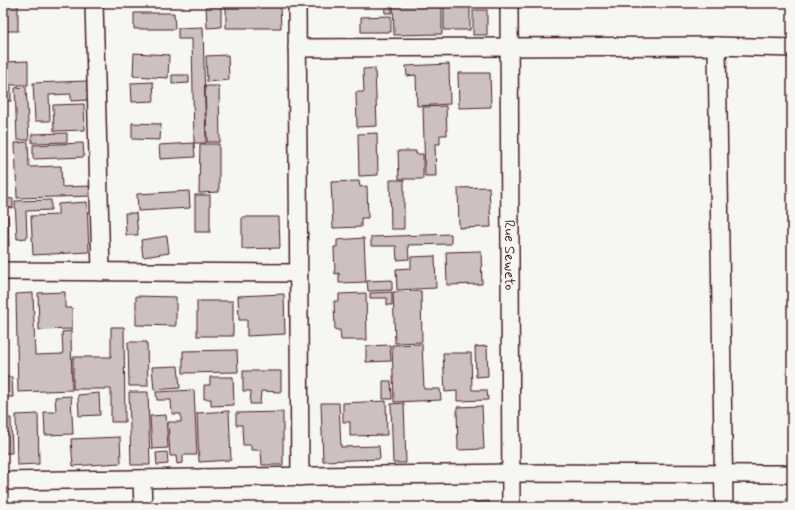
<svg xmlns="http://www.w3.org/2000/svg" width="795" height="510" viewBox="0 0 795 510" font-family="Mynerve,sans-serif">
<rect width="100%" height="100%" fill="#f6f6f2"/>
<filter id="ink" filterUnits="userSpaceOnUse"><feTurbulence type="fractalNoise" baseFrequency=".025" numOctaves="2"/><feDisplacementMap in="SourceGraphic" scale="8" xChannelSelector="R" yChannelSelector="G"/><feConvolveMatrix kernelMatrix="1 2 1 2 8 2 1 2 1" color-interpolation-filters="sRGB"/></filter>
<g filter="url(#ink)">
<!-- building -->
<g fill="#ccc1c0" stroke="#4a1f2b">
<rect x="3" y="3" width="15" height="28"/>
<polygon points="384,3 392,3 392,13 385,13"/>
<polygon points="393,3 428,3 428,7 442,7 442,34 394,35"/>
<rect x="444" y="3" width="26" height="27"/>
<polygon points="206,5 221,5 221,27 207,28"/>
<polygon points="226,6 280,6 281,28 226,28"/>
<rect x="473" y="10" width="14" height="25"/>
<polygon points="134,13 174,13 175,29 134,29"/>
<polygon points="391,16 391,32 361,32 361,17"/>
<polygon points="203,27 206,143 194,143 192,39 178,39 178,28"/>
<polygon points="134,53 169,55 168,78 133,76"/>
<polygon points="228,55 229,80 207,82 206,56"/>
<polygon points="28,61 28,85 5,85 5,62"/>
<polygon points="449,64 450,104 417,106 416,75 407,76 406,66"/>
<polygon points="375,68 377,126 357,127 356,92 364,92 363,69"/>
<polygon points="458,73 490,73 491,107 459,108"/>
<polygon points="172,75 189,75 189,83 172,84"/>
<polygon points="87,81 88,100 71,101 71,94 49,95 50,121 35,121 33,83"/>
<polygon points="153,82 154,101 132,102 131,83"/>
<polygon points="205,86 219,86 220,142 207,142"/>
<rect x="3" y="87" width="8" height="14"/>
<polygon points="26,87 29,140 17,140 15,88"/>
<polygon points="84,104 85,130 54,131 53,105"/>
<polygon points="446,106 447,135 440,135 440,144 435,144 436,176 425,176 423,107"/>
<polygon points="132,123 161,124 160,140 132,139"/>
<polygon points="67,133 67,142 32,143 32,134"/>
<polygon points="377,133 378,175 359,176 358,134"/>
<polygon points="28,142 29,167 61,166 62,187 92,186 93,196 17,198 15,143"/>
<polygon points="83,143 84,157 33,159 33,145"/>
<polygon points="194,143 195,157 160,159 159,145"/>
<polygon points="200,144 219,144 219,192 199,193"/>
<polygon points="398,151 416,151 416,154 423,154 423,179 399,179"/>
<polygon points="390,180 404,180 404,229 391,229"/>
<polygon points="359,181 360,187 367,186 368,218 361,218 361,227 333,228 331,182"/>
<polygon points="489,187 491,227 459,228 458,188"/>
<polygon points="189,191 190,208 138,211 137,194"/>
<rect x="195" y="195" width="15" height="37"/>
<polygon points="3,198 13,199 13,208 3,207"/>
<polygon points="51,200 51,210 26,211 27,238 17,239 15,201"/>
<polygon points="87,202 89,252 33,255 31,216 58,215 58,204"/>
<polygon points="125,213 136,213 138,235 126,235"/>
<polygon points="3,216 8,216 9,246 3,246"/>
<polygon points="242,217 279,217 280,248 242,249"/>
<polygon points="451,234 451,244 408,245 409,259 397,260 396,246 371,246 371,237"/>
<polygon points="167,236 169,253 143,257 141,240"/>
<polygon points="364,238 366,282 339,283 339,273 335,274 334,247 337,247 337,240"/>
<polygon points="481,251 482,284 447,285 446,252"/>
<polygon points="435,256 436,288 397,290 396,269 411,268 411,257"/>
<polygon points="392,280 392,290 368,291 367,281"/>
<polygon points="421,291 422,342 395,343 393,292"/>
<polygon points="65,292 65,308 72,308 72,329 39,330 38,293"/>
<polygon points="392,292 392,305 387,305 387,298 370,298 370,293"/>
<polygon points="33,293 35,355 63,354 62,332 71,331 72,390 18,392 16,294"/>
<polygon points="366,293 367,340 341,340 340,330 335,330 334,301 339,301 339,294"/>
<polygon points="284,294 285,334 247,336 247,320 239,320 238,296"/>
<polygon points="136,296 176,297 176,326 136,325"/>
<rect x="197" y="301" width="36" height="35"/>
<polygon points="111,327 124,327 125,422 111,422 111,389 73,389 73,357 111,357"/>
<polygon points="128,342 147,342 148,386 129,386"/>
<polygon points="422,344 424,389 440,389 441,400 394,402 392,345"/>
<polygon points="390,345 391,361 366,362 366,346"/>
<polygon points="487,346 488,376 476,377 475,347"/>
<polygon points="237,350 238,372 183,373 183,351"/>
<polygon points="443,353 471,353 472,390 487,390 488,400 457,401 457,391 445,392"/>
<polygon points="178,366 180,388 154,390 152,367"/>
<polygon points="243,371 281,371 281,392 261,391 260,404 250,404 251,391 243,391"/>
<polygon points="3,377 12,377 13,397 3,397"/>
<polygon points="210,377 233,377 234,405 211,406 211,399 204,399 204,385 210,385"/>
<polygon points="383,381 391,381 392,399 383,399"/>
<polygon points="194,390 197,455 183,455 183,463 177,464 176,456 170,456 168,422 181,422 181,414 172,414 171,400 157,400 156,392"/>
<polygon points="129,392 148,392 150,465 131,465"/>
<polygon points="99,393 100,415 79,416 78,395"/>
<polygon points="71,396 73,434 45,435 44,412 56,412 55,397"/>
<polygon points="386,401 387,435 350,436 350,422 343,422 343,403"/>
<polygon points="321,403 339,403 341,447 379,446 380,459 323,461"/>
<polygon points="404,403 406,463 393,463 391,404"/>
<polygon points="482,406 484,449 458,450 457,407"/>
<polygon points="229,411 231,460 199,462 197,413"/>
<polygon points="283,412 283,465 262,465 261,450 251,450 251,445 243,445 242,425 236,425 236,413"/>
<polygon points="38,414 39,464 17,465 16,415"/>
<polygon points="166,415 168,448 152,449 150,416"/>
<polygon points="3,418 11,418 12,453 3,453"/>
<polygon points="120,437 121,463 73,466 71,439"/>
<polygon points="167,452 168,464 157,465 156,453"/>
<polygon points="489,501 490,507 474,507 474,502"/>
<polygon points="433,503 464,503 464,507 434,507"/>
</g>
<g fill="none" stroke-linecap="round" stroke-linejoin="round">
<defs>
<g id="street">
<polyline points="94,3 101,272"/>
<polyline points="297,3 300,477"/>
<path id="s1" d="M509,3L511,507"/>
<polyline points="717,46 724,507"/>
<polyline points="297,48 717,46 792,48"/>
<polyline points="3,271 298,273"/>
<polyline points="142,479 143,507"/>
<polyline points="3,481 511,473 792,474"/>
</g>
</defs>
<!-- street casing -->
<use href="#street" stroke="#4a1f2b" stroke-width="20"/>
<!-- street -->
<use href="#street" stroke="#f6f6f2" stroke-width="17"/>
</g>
</g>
<g text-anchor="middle" stroke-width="3.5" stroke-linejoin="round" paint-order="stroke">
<!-- street labels -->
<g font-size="15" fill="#4a1f2b" stroke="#f6f6f2">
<text dy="5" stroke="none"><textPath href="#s1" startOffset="252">Rue Seweto</textPath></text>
</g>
</g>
<!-- margin -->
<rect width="795" height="510" fill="none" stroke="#f6f6f2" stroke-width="16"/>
<rect x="8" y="8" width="779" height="494" fill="none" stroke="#4a1f2b" stroke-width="1.5" filter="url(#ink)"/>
</svg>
